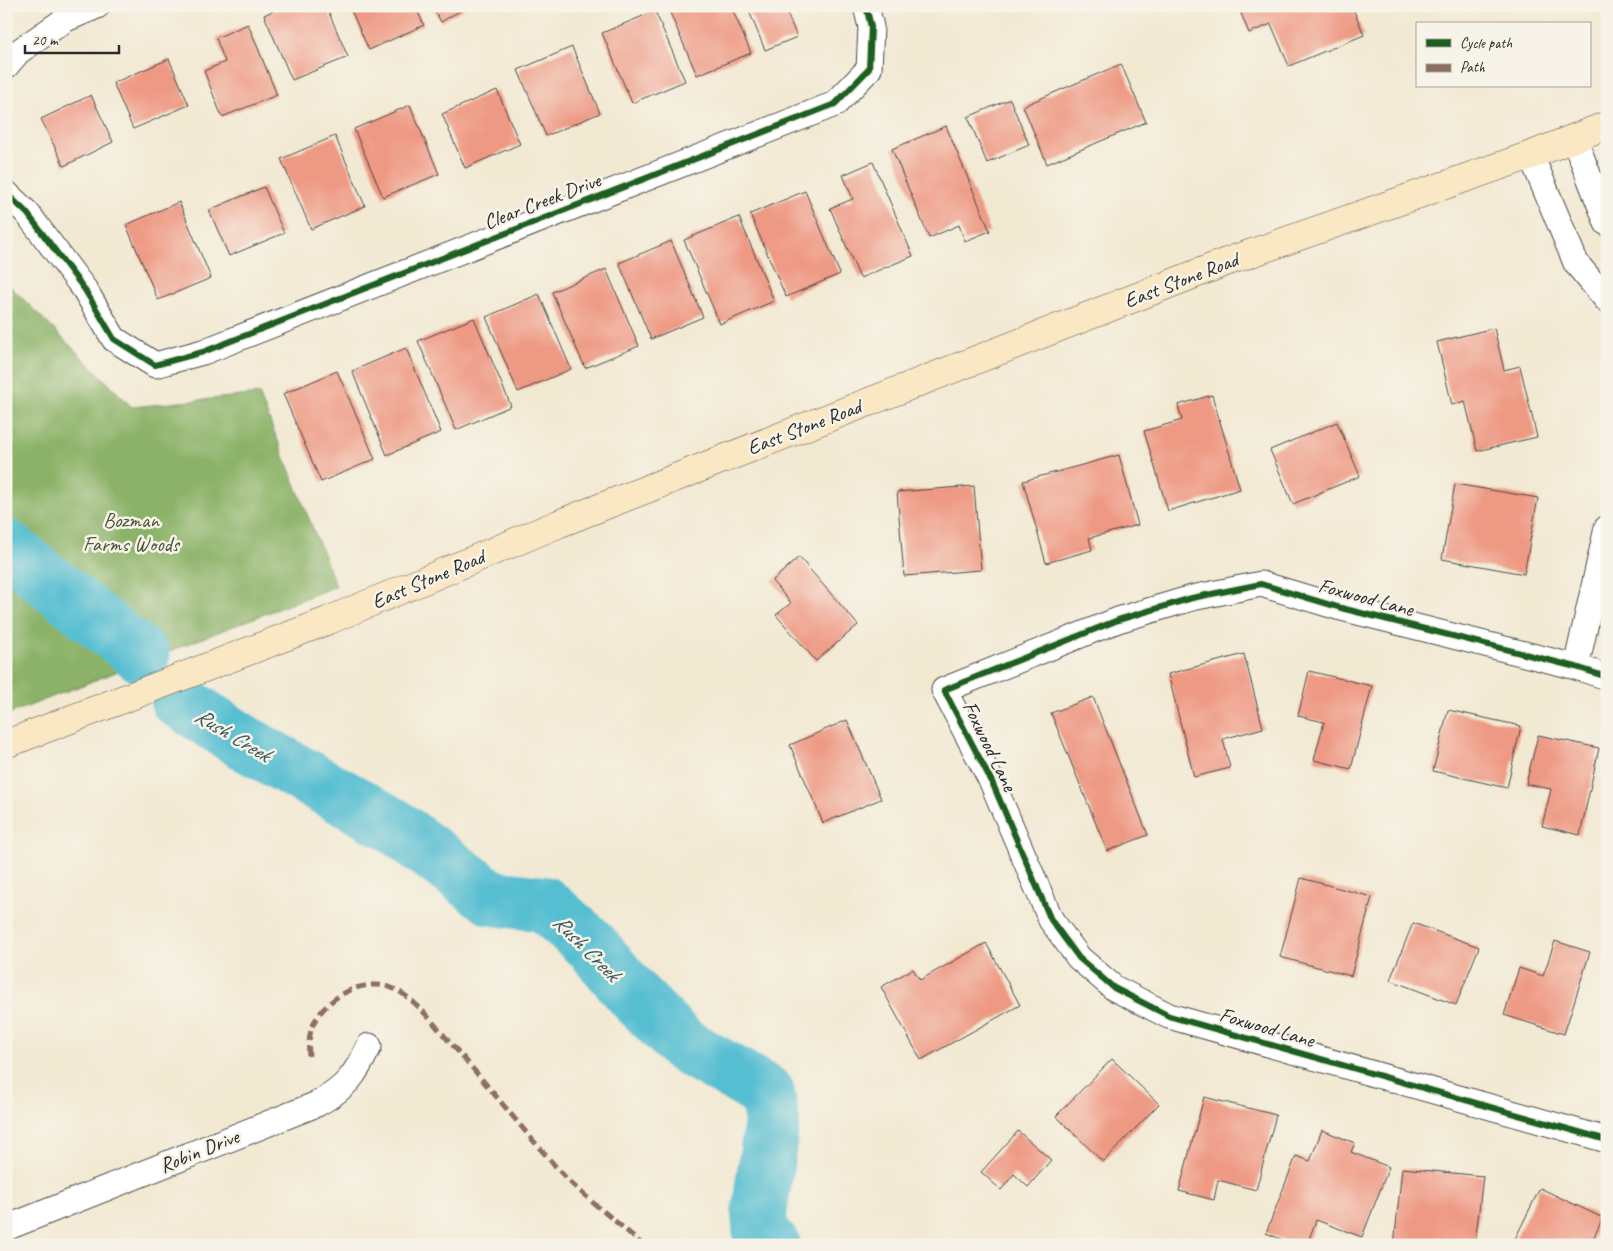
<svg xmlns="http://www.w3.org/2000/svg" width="1613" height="1251" viewBox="0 0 1613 1251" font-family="Caveat,sans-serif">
<rect width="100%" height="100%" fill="#f7f3e8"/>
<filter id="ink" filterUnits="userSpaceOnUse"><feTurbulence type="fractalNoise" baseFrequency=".02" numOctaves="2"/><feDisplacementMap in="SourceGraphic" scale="10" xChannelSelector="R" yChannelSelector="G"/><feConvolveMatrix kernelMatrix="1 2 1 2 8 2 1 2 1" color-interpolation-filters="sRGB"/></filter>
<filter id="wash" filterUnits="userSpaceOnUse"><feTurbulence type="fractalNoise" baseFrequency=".0096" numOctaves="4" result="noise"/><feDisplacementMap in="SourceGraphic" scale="20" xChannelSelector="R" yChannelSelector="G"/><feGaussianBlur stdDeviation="1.12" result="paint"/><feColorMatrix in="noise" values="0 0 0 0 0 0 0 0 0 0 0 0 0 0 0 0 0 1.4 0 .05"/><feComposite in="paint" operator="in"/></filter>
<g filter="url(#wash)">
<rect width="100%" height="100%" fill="#f2e9d3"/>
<!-- forest -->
<polygon fill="#8bb268" stroke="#5b6e4a" points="6,282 132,407 259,394 336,586 6,715"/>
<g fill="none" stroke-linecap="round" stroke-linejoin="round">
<!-- river -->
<g stroke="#54bed1" stroke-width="56">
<polyline points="6,547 142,656"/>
<polyline points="178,700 245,743 393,825 492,898 544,904 590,944 635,997 682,1044 767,1093 772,1121 759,1214 761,1239 773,1245"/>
</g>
</g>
<g id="blocks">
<!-- building -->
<g fill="#ee9983">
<polygon points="284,6 326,6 348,57 292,80 264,15"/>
<polygon points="349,6 415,6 424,25 369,50"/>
<polygon points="432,6 468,6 441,22"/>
<polygon points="667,6 731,6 751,53 697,75"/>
<polygon points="747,6 803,6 787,13 797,37 765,50"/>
<polygon points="1238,6 1352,6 1364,35 1289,66 1271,24 1249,33"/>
<polygon points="655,11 685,81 632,103 602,33"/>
<polygon points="248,24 277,95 222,117 204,71 225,62 216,38"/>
<polygon points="572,47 600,113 546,136 518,70"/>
<polygon points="169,59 189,105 133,129 113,83"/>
<polygon points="1121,64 1146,122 1047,164 1023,106"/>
<polygon points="497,90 520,144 465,168 442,114"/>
<polygon points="91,95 113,142 64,166 41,119"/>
<polygon points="1010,99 1029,145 987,163 968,117"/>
<polygon points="410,105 439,174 383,197 354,129"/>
<polygon points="946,126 990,231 965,241 959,225 929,238 892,149"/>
<polygon points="335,136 365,206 311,229 281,159"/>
<polygon points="873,162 913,256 860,278 830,208 853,199 843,175"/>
<polygon points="264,187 284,233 229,256 209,210"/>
<polygon points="805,191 840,274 786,297 750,214"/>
<polygon points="179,202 211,278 158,300 126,225"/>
<polygon points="739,217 774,301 720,324 684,240"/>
<polygon points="671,241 703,317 651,339 619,263"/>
<polygon points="606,269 639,346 585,368 552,292"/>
<polygon points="539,294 571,369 518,392 486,317"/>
<polygon points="474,318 511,406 456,430 418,341"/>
<polygon points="1494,328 1504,370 1520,366 1537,437 1477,451 1465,401 1452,405 1437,342"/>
<polygon points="406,348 441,432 387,455 352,371"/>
<polygon points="337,371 375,459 321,482 283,394"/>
<polygon points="1212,395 1240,489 1168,511 1144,431 1182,420 1178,405"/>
<polygon points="1337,422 1360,476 1293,504 1270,450"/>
<polygon points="1119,455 1138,525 1089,538 1092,550 1046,563 1023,481"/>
<polygon points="1455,484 1538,498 1524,574 1442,559"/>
<polygon points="974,486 981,570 904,576 897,492"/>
<polygon points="799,557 858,625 816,661 776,615 791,603 772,581"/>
<polygon points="1244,654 1263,728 1223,739 1230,768 1194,777 1168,674"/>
<polygon points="1309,671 1372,686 1351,769 1314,760 1324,722 1298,716"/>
<polygon points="1093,697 1148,835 1107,851 1051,713"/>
<polygon points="1448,710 1521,726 1507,788 1433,771"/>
<polygon points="847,720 881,799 823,823 790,745"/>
<polygon points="1538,735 1599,748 1580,835 1542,826 1551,789 1526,784"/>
<polygon points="1301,878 1372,897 1351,976 1280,957"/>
<polygon points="1413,923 1479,947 1456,1005 1390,980"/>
<polygon points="1555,941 1590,952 1564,1034 1504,1015 1519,968 1543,976"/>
<polygon points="986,943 1020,1005 921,1060 881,987 913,969 920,980"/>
<polygon points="1112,1059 1159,1104 1103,1162 1056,1116"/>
<polygon points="1204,1097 1276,1115 1256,1190 1218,1180 1214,1200 1179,1191"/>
<polygon points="1322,1130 1355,1143 1351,1152 1389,1167 1362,1237 1316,1220 1307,1245 1295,1245 1266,1233 1296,1156 1310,1161"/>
<polygon points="1018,1131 1051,1160 1028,1187 1014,1174 1001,1190 981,1172"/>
<polygon points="1402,1168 1483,1176 1475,1245 1394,1245"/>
<polygon points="1540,1188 1603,1218 1590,1245 1512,1245"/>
</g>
</g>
</g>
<g filter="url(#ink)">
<use href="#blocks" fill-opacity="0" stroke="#494844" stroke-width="1"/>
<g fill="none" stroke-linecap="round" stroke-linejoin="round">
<defs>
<g id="minor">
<polyline points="6,66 18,52 66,19 97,6"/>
<polyline points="1574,138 1607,223"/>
<polyline points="1531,155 1576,263 1607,300"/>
<polyline points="6,193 27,213 85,290 114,339 155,365 203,352 835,104 869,69 871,27 866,6"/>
<polyline points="1576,667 1607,528"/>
<polyline points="1607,677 1576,667 1341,608 1261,584 1192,598 1118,620 944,690 992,782 1051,920 1079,958 1114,988 1169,1016 1607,1140"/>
<path d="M6,1228L317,1104C346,1088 355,1076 369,1046"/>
</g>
<polyline id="secondary" points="6,744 327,621 558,524 713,463 1226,262 1531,155 1607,125"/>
</defs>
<!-- minor casing -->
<use href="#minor" stroke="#494844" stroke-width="27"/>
<!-- secondary casing -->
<use href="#secondary" stroke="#494844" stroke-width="29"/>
<!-- minor -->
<use href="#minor" stroke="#fff" stroke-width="25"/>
<!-- secondary -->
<use href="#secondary" stroke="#fae7c3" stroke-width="28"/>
<!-- quiet -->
<path stroke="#8d6e63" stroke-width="5" stroke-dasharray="10 5" stroke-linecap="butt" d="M309,1056C308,1047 309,1036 312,1027C325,995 370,973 400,992C419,1004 433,1023 448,1040C488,1085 525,1133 566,1178C573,1186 583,1193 591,1201C608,1215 626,1230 643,1245"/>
<defs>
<g id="cycleway">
<polyline points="6,193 27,213 85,290 114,339 155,365 203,352 835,104 869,69 871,27 866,6"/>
<polyline points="1607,677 1576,667 1341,608 1261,584 1192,598 1118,620 944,690 992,782 1051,920 1079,958 1114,988 1169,1016 1607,1140"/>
</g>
</defs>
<!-- cycleway casing -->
<use href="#cycleway" stroke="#f7f3e8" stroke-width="9"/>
<!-- cycleway -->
<use href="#cycleway" stroke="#1b5e20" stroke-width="6"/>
</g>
</g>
<g text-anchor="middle" stroke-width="5" stroke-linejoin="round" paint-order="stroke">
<!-- street labels -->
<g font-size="21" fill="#2b2b2b" stroke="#f7f3e8">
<text transform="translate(542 201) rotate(-21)" y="7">Clear Creek Drive</text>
<text transform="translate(1181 280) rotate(-21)" y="7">East Stone Road</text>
<text transform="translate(804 427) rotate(-21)" y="7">East Stone Road</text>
<text transform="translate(428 579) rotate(-23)" y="7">East Stone Road</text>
<text transform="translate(1366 597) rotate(15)" y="7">Foxwood Lane</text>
<text transform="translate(990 746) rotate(64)" y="7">Foxwood Lane</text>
<text transform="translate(1267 1027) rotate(16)" y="7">Foxwood Lane</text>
<text transform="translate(199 1151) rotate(-22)" y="7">Robin Drive</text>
</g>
<!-- park labels -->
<g font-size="21" fill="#4c543e" stroke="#f7f3e8">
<text x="131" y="527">Bozman<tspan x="131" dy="24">Farms Woods</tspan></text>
</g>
<!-- water labels -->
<g font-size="22" font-style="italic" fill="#37575d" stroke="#f7f3e8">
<text transform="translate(233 734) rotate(31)" y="8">Rush Creek</text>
<text transform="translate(587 947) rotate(45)" y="8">Rush Creek</text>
</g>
</g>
<!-- margin -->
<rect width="1613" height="1251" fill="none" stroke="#f7f3e8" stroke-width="25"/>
<!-- legend -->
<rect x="1416" y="22" width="175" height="65" fill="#f7f3e8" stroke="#a5a39c"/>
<rect x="1426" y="39" width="25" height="8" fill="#1b5e20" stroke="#a5a39c"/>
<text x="1460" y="48" font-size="15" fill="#2b2b2b">Cycle path</text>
<rect x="1426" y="64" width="25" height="8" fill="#8d6e63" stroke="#a5a39c"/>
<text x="1460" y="72" font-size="15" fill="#2b2b2b">Path</text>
<!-- scale -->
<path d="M25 45v8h94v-8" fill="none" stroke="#2b2b2b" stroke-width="2.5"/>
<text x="32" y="45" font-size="15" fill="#2b2b2b" stroke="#f7f3e8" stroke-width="4" paint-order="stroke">20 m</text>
</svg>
